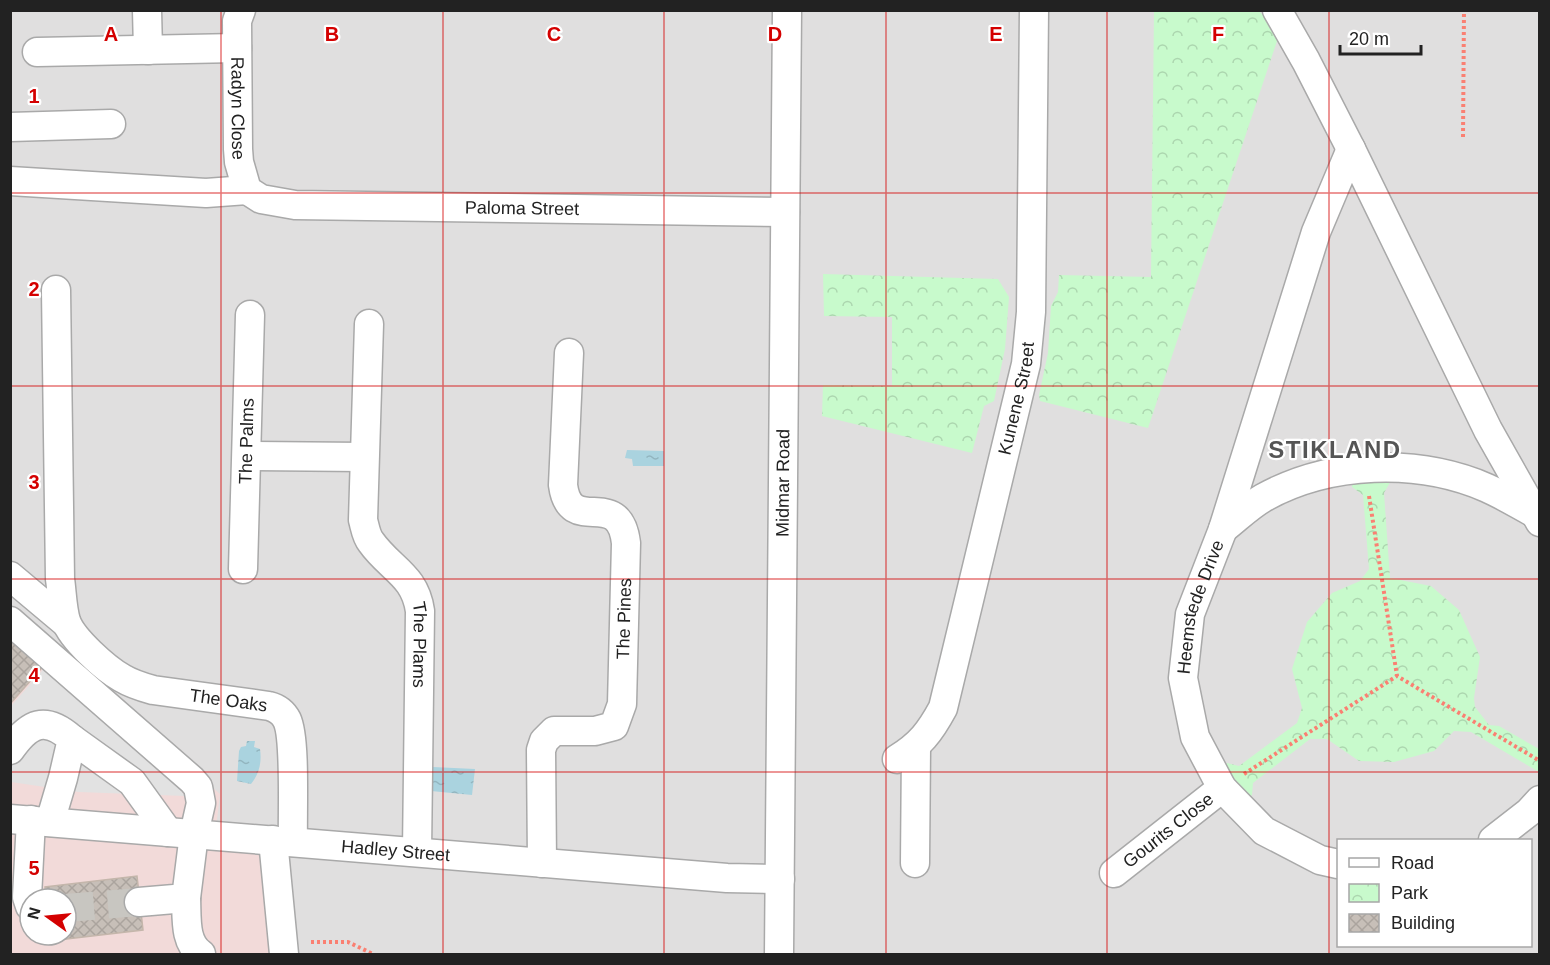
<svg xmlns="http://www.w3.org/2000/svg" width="1550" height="965" viewBox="0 0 1550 965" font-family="Helvetica,sans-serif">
<defs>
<pattern id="park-crowns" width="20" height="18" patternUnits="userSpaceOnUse" patternTransform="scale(1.5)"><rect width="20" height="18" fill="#c8facc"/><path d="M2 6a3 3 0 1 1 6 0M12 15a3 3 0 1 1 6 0" fill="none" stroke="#acd6af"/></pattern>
<pattern id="water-ripples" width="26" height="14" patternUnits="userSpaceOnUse" patternTransform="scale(1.5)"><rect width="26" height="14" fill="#aad3df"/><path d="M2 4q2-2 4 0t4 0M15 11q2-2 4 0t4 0" fill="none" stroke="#92b5bf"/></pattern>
<pattern id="building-cross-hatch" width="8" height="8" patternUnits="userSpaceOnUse" patternTransform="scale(1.5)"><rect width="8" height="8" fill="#c7bfb8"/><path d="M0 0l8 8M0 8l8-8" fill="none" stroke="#aba49e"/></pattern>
</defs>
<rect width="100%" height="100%" fill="#f2efe9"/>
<!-- residential -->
<path fill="#e0dfdf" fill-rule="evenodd" d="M11,11H1539V954H285L216,828L11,608ZM1338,840H1530V946H1338Z"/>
<!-- commercial -->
<path fill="#f2dad9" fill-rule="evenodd" d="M10,608L220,794L216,828L276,836L285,954H11ZM30,899H66V935H30Z"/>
<!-- park -->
<g fill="url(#park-crowns)">
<polygon points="1154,11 1259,11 1280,32 1148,428 1040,401 1039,395 1048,353 1051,306 1058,292 1059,275 1151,277"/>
<polygon points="823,274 998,279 1009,297 1005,349 994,401 984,406 972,453 822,416 823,385 892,386 892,317 824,316"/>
<polygon points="1393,477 1384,493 1390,578 1431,586 1459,610 1480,657 1474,698 1475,707 1489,725 1499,726 1539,749 1539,772 1471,732 1454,731 1434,751 1394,762 1359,761 1327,739 1310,739 1253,783 1252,795 1245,800 1221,767 1227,763 1239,766 1297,723 1302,708 1292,669 1307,622 1332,593 1360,581 1369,569 1363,495 1352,487 1352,480"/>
</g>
<!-- parking -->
<polygon fill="#e2e2e2" points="47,665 167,772 185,796 79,792 11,782 11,706"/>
<!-- water -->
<g fill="url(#water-ripples)">
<polygon points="627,450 664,451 664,466 633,466 632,459 625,458"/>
<path d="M247,741H255L254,747L260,749C262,763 259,774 251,784L237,781L239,751L241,747L246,746Z"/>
<polygon points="433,767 475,769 472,795 431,791"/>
</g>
<!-- building -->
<g fill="url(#building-cross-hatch)" stroke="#c4b6ab" stroke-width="1.5">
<polygon points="10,631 46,663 10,704"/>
<polygon points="137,876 143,930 50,941 50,935 66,935 66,899 46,899 45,887"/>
</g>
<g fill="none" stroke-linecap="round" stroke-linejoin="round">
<!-- minor-tunnel -->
<polyline stroke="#c8c6c1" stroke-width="28" stroke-dasharray="28 14" stroke-linecap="butt" points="66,908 139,902"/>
<defs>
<g id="minor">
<polyline points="147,10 148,50"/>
<path id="s1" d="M241,10L237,21L238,149L239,162L247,190L261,199L295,205L785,212"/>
<polyline points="1277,10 1306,61 1351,149 1488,430 1540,522"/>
<polyline points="37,52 237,48"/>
<polyline points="10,127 111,124"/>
<polyline points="10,181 206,193 247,190"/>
<path id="s2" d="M56,290L60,579C62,592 62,608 66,621C72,639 106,669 122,678C132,684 142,687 153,690L269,706C277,708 283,712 287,720C296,739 292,817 293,842"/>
<path id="s3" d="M369,324L363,520C365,527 366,536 371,542C390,569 415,575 420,611L417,852"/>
<polyline points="247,456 364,457"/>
<path d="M1223,529C1236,519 1249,506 1263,498C1329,461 1418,458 1487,488C1503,495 1519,505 1536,514"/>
<path id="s4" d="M243,569L250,315"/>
<polyline points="10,576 66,623"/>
<polyline points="10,621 192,780 198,787 201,803 194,834 186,898 139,902"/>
<polyline points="72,739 132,782 168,832"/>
<path d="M10,750C29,723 45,715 72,739L63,778L50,822"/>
<path id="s5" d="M897,759C920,745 930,732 943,708L1026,364L1031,312L1034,10"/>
<path id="s6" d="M10,819L727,878L780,879"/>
<polyline points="273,840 284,954"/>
<polyline points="1493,840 1529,812 1540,800"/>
<path id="s7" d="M542,863L541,750L544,741L554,731H595L614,726L622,704L626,543C619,485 570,538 563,485L569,353"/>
<polyline points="915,863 916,748"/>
<path id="s8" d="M1338,864L1320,860L1264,831L1222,788L1195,737L1183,678L1190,614L1223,529L1316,232L1351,149"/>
<path id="s9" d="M1114,873L1222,788"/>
<path d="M186,898C187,918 184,942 201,954"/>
<polyline points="30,906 27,897 31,820"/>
<path id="s10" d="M779,954L787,10"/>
</g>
</defs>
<!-- minor casing -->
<use href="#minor" stroke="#a9a9a9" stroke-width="31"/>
<!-- path -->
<g stroke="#fa8072" stroke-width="4" stroke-dasharray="3 3" stroke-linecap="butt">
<polyline points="1463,137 1464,10"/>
<polyline points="1369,496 1397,676"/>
<polyline points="1244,774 1397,676 1540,761"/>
<polyline points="311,942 348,942 373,954"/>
</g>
<!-- minor -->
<use href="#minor" stroke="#fff" stroke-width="28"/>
</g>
<!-- grid -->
<path fill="none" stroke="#d40000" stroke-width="1.5" stroke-opacity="0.55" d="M221,10V954M443,10V954M664,10V954M886,10V954M1107,10V954M1329,10V954M10,193H1540M10,386H1540M10,579H1540M10,772H1540"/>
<g text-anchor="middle" stroke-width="4.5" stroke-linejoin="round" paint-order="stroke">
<!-- street labels -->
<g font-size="18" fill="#222" stroke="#fff">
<text dy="6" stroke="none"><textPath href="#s1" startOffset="99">Radyn Close</textPath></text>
<text dy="6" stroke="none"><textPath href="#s1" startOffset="460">Paloma Street</textPath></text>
<text dy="6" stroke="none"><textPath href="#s5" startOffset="388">Kunene Street</textPath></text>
<text dy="6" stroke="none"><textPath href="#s4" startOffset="128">The Palms</textPath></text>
<text dy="6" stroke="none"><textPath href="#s10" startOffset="471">Midmar Road</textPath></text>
<text dy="6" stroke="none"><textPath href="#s8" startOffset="333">Heemstede Drive</textPath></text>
<text dy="6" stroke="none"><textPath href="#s7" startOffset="306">The Pines</textPath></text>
<text dy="6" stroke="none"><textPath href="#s3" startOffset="340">The Plams</textPath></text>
<text dy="6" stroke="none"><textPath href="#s2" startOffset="522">The Oaks</textPath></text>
<text dy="6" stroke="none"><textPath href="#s9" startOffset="69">Gourits Close</textPath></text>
<text dy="6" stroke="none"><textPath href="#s6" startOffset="387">Hadley Street</textPath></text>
</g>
<!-- district labels -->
<g font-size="24" font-weight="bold" letter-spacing="1.5" fill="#555" stroke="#fff">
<text x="1335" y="458">STIKLAND</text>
</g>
</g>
<g font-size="20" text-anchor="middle" font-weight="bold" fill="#d40000" stroke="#fff" stroke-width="4.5" stroke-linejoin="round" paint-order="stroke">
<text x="111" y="41">A</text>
<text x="332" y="41">B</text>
<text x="554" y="41">C</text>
<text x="775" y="41">D</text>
<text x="996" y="41">E</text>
<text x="1218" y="41">F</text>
<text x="34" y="103">1</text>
<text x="34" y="296">2</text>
<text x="34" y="489">3</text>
<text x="34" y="682">4</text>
<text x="34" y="875">5</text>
</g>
<!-- border -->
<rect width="1550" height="965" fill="none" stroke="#222222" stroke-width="24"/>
<!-- legend -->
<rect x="1337" y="839" width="195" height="108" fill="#ffffff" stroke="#a7a7a7" stroke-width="1.5"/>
<rect x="1349" y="858" width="30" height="9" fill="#ffffff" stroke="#a7a7a7" stroke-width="1.5"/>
<text x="1391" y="869" font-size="18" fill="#222222">Road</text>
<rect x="1349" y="884" width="30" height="18" fill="url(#park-crowns)" stroke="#a7a7a7" stroke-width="1.5"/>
<text x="1391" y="899" font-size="18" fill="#222222">Park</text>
<rect x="1349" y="914" width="30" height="18" fill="url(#building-cross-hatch)" stroke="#a7a7a7" stroke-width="1.5"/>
<text x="1391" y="929" font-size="18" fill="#222222">Building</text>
<!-- north arrow -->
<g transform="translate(48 917) rotate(285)"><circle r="28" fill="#ffffff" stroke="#a7a7a7" stroke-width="1.5"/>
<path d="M0-4.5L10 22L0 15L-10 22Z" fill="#d40000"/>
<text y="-9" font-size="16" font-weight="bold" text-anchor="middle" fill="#222222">N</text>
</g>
<!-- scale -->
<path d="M1340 45v9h81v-9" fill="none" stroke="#222222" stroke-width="3"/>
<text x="1349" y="45" font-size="18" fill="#222222" stroke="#ffffff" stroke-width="4.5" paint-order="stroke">20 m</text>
</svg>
